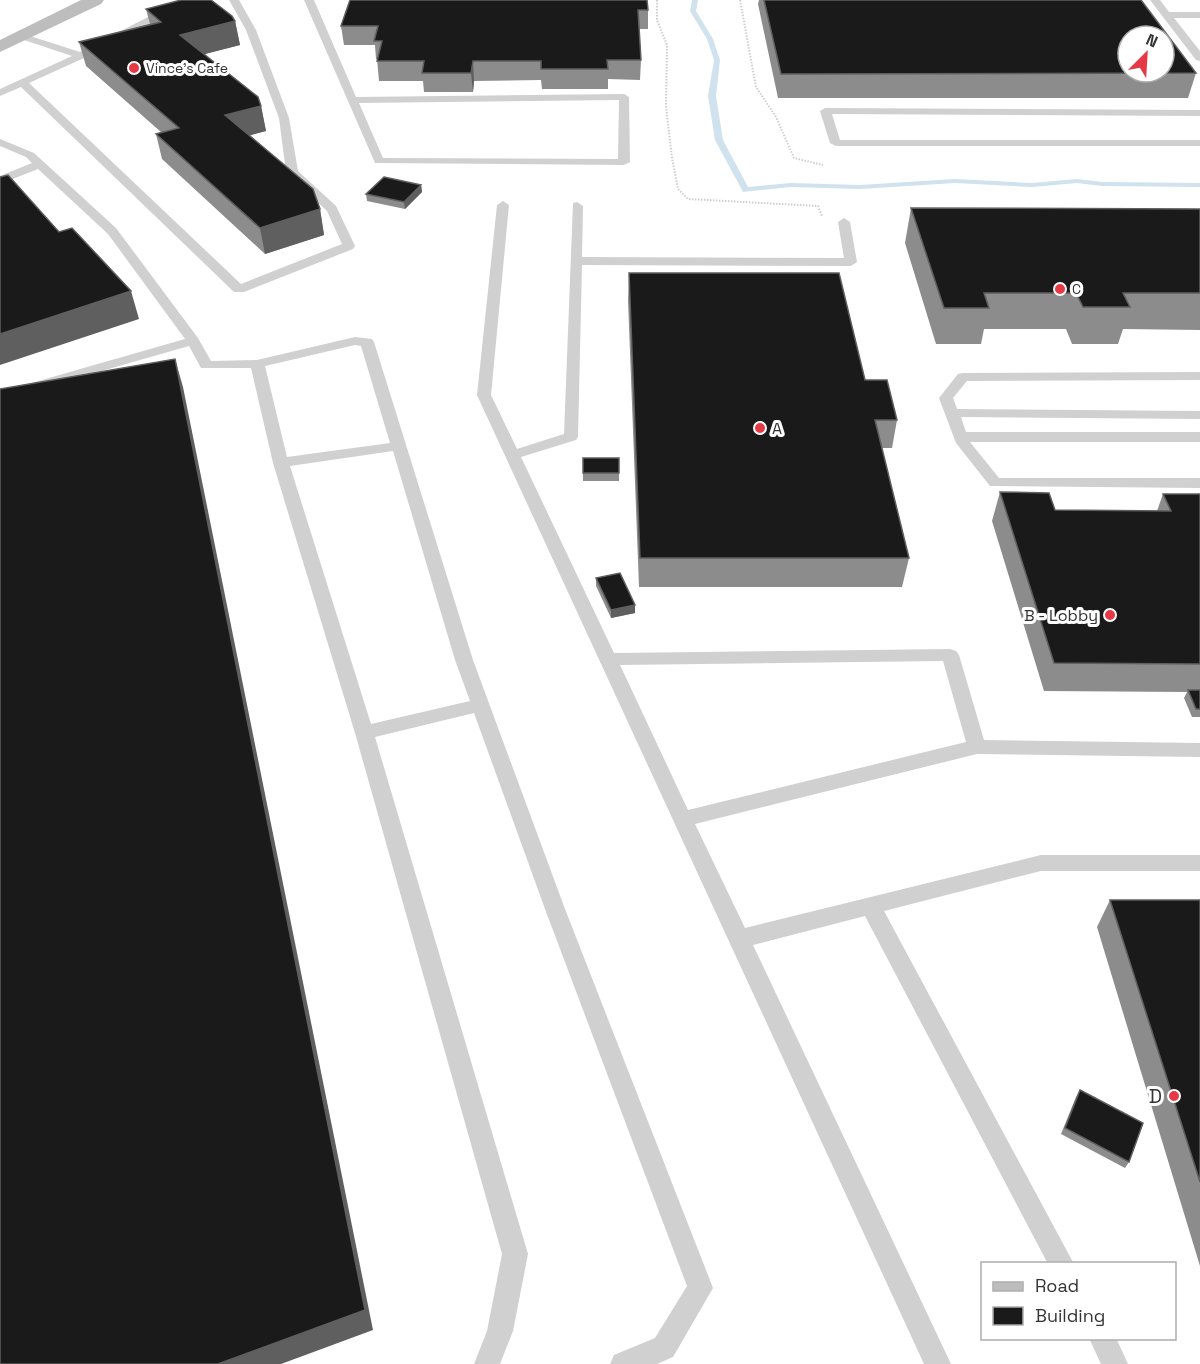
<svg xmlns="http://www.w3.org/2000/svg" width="1200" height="1364" viewBox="0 0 1200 1364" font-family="'Space Grotesk',sans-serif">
<rect width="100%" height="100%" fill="#fff"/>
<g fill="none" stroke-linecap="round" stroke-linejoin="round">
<!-- stream -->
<polygon fill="#cfe2ee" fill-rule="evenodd" points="692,0 698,0 696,11 713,39 720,60 716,96 723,140 748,187 790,183 860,185 955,179 1032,183 1077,179 1102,182 1200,183 1200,187 1102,186 1077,183 1032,187 955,183 860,189 790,187 743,192 715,140 708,96 714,60 707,39 690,11"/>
<!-- path -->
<g stroke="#cdcdcd" stroke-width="2" stroke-dasharray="1.5 1.5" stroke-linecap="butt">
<polyline points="657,0 657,20 667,45 666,106 672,158 678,189 688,199 818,206 822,216"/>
<polyline points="740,0 756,87 776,117 794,158 823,165"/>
</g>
<!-- service -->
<g fill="#d0d0d0" fill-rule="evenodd">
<polygon points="181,0 193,0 117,43 29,83 241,284 342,244 327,211 286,172 279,118 246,30 229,0 239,0 256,30 289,118 298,171 336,206 355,246 353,249 244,292 234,292 21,87 0,96 0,89 72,56 21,39 21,35 27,35 80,52"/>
<path d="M304,0H314L356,97L624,94L629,97L630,162L624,165L375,163ZM619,100L618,159L383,158L359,103Z"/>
<polygon points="1150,0 1160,0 1169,12 1200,12 1200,18 1174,18 1200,51 1200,61 1196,60"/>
<polygon points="825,108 1200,110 1200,116 832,114 840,140 1200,140 1200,146 836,146 830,143 820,111"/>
<path d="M0,139L34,153L116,228L198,338L211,361L257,360L355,337L372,339L374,342L473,660L565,909L713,1288L673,1357L657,1364H610L614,1355L655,1338L687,1286L545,909L474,713L375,737L528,1254L513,1331L500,1364H474L487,1331L502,1254L355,733L273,463L251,368H201L189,346L0,400V392L185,339L108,234L38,169L0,184V176L32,163L26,157L0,146ZM355,345L361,346L390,443L287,457L265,366ZM393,451L455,660L470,701L371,724L290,466Z"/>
<path d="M503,201L509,205L491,395L517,449L564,434L573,203L577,202L583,206L582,257L844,258L838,222L844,218L850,222L857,262L851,266L582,265L578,437L576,440L521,457L614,653L950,649L956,651L959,655L984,740L1200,743V757L977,754L695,824L745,928L1041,855H1200V871H1041L884,911L1074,1264H1048L865,916L753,945L951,1364H924L477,395L497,205ZM943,661L966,742L688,810L620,665Z"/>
<polygon points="1200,372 1200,380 967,381 953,398 957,409 1200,411 1200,419 961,417 966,432 1200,432 1200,442 970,442 999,478 1200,478 1200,488 990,486 956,443 939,398 958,374 963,373"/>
<polygon points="1089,1338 1116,1338 1128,1364 1101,1364"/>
</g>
<!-- secondary -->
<polygon fill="#bdbdbd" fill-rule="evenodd" points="81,0 104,0 101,4 0,52 0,40"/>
</g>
<!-- wall -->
<g fill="#8c8c8c">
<polygon points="759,0 1141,0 1196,73 1188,98 778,98 758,4"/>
<polygon points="146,9 235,21 240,45 204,54 261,106 266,131 249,135 320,209 324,235 265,254 162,159 156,134 161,132 86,66 79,42 150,24"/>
<polygon points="648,10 648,29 639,29 641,60 640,80 608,79 608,89 542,89 541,80 474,81 473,92 424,92 423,81 379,81 377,59 376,59 375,45 344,45 341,26"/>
<polygon points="421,185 422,192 405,209 367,201 366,194"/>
<polygon points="911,208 1200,209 1200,330 1123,329 1118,344 1072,344 1066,329 984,329 981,344 936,344 905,243"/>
<polygon points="629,273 865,380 897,420 892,448 882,448 909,558 902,587 639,587 628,300"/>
<rect x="583" y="458" width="36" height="23"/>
<polygon points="1000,492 1055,510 1157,511 1163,494 1200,494 1200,717 1192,717 1184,698 1187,692 1044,691 992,521"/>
<polygon points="596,578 635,605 635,613 611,618 596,586"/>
<polygon points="1110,900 1200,900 1200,1266 1097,927"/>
<polygon points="1080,1090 1129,1162 1125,1168 1061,1134 1076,1097"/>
</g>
<!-- shaded-wall -->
<g fill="#5f5f5f">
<polygon points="235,21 240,45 186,59 180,35"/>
<polygon points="473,61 474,81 473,92 471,73"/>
<polygon points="261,106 266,131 230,141 225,115"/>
<polygon points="421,185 422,192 405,209 404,202"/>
<polygon points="320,209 324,235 265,254 260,228"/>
<polygon points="131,291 139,319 0,365 0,334"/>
<polygon points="175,359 183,387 373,1330 281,1364 218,1364"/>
<polygon points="635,605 635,613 611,618 611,610"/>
</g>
<!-- building -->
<g fill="#1a1a1a" stroke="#5f5f5f" stroke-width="1.5" fill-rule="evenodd">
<polygon points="181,0 211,0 232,16 235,21 180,35 258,97 261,106 225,115 313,189 320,209 260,228 156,134 179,128 79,42 161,22 146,9"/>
<polygon points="350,0 647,0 648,10 638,10 641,60 607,60 608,69 541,69 541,61 473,61 471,73 422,73 424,61 377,61 382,41 374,41 378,26 341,26"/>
<path d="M764,0H1141L1196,73L781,74ZM1128,36H1164V72H1128Z"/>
<polygon points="8,175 59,232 72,228 131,291 0,334 0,177"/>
<polygon points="384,177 421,185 404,202 366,194"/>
<polygon points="911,208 1200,209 1200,293 1123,293 1130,307 1083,307 1076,293 984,293 989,308 944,308"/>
<polygon points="629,273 839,273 865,380 887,380 897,420 875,420 909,558 640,558"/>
<polygon points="175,359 365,1310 218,1364 0,1364 0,389"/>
<rect x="583" y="458" width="36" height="15"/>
<polygon points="1000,492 1049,493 1055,510 1171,511 1163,494 1200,494 1200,664 1054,663"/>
<polygon points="620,573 635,605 611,610 596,578"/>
<polygon points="1188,690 1200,690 1200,709 1196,709"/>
<polygon points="1110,900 1200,900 1200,1182"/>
<polygon points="1080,1090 1143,1123 1129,1162 1065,1128"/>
</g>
<!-- markers -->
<g fill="#e63946" stroke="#fff" stroke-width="2">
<circle cx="134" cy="68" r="6"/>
<circle cx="1060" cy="289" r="6"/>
<circle cx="760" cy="428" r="6"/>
<circle cx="1110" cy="615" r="6"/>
<circle cx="1174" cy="1096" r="6"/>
</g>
<g text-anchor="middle" stroke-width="6" stroke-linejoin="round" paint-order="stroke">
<!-- far-poi labels -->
<g font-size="14" fill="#333" stroke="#fff" text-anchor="start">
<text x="146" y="73">Vince's Cafe</text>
<text x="1072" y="294">C</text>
</g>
<!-- poi labels -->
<g font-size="16" fill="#333" stroke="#fff" text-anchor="start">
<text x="772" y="434">A</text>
<text x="1098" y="621" text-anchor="end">B - Lobby</text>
</g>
<!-- near-poi labels -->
<g font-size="20" fill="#333" stroke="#fff" text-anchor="end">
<text x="1162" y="1103">D</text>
</g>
</g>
<!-- legend -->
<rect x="981" y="1262" width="195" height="78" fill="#ffffff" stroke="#adadad" stroke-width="1.5"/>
<rect x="993" y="1282" width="30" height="9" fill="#bdbdbd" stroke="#adadad" stroke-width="1.5"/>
<text x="1035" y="1292" font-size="18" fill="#333333">Road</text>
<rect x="993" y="1307" width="30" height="18" fill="#1a1a1a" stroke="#adadad" stroke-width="1.5"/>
<text x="1035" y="1322" font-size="18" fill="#333333">Building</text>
<!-- north arrow -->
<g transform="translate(1146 54) rotate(24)"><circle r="28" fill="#ffffff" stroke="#adadad" stroke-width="1.5"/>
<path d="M0-4.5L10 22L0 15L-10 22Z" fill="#e63946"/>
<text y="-9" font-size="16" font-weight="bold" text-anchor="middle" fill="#333333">N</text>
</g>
</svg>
